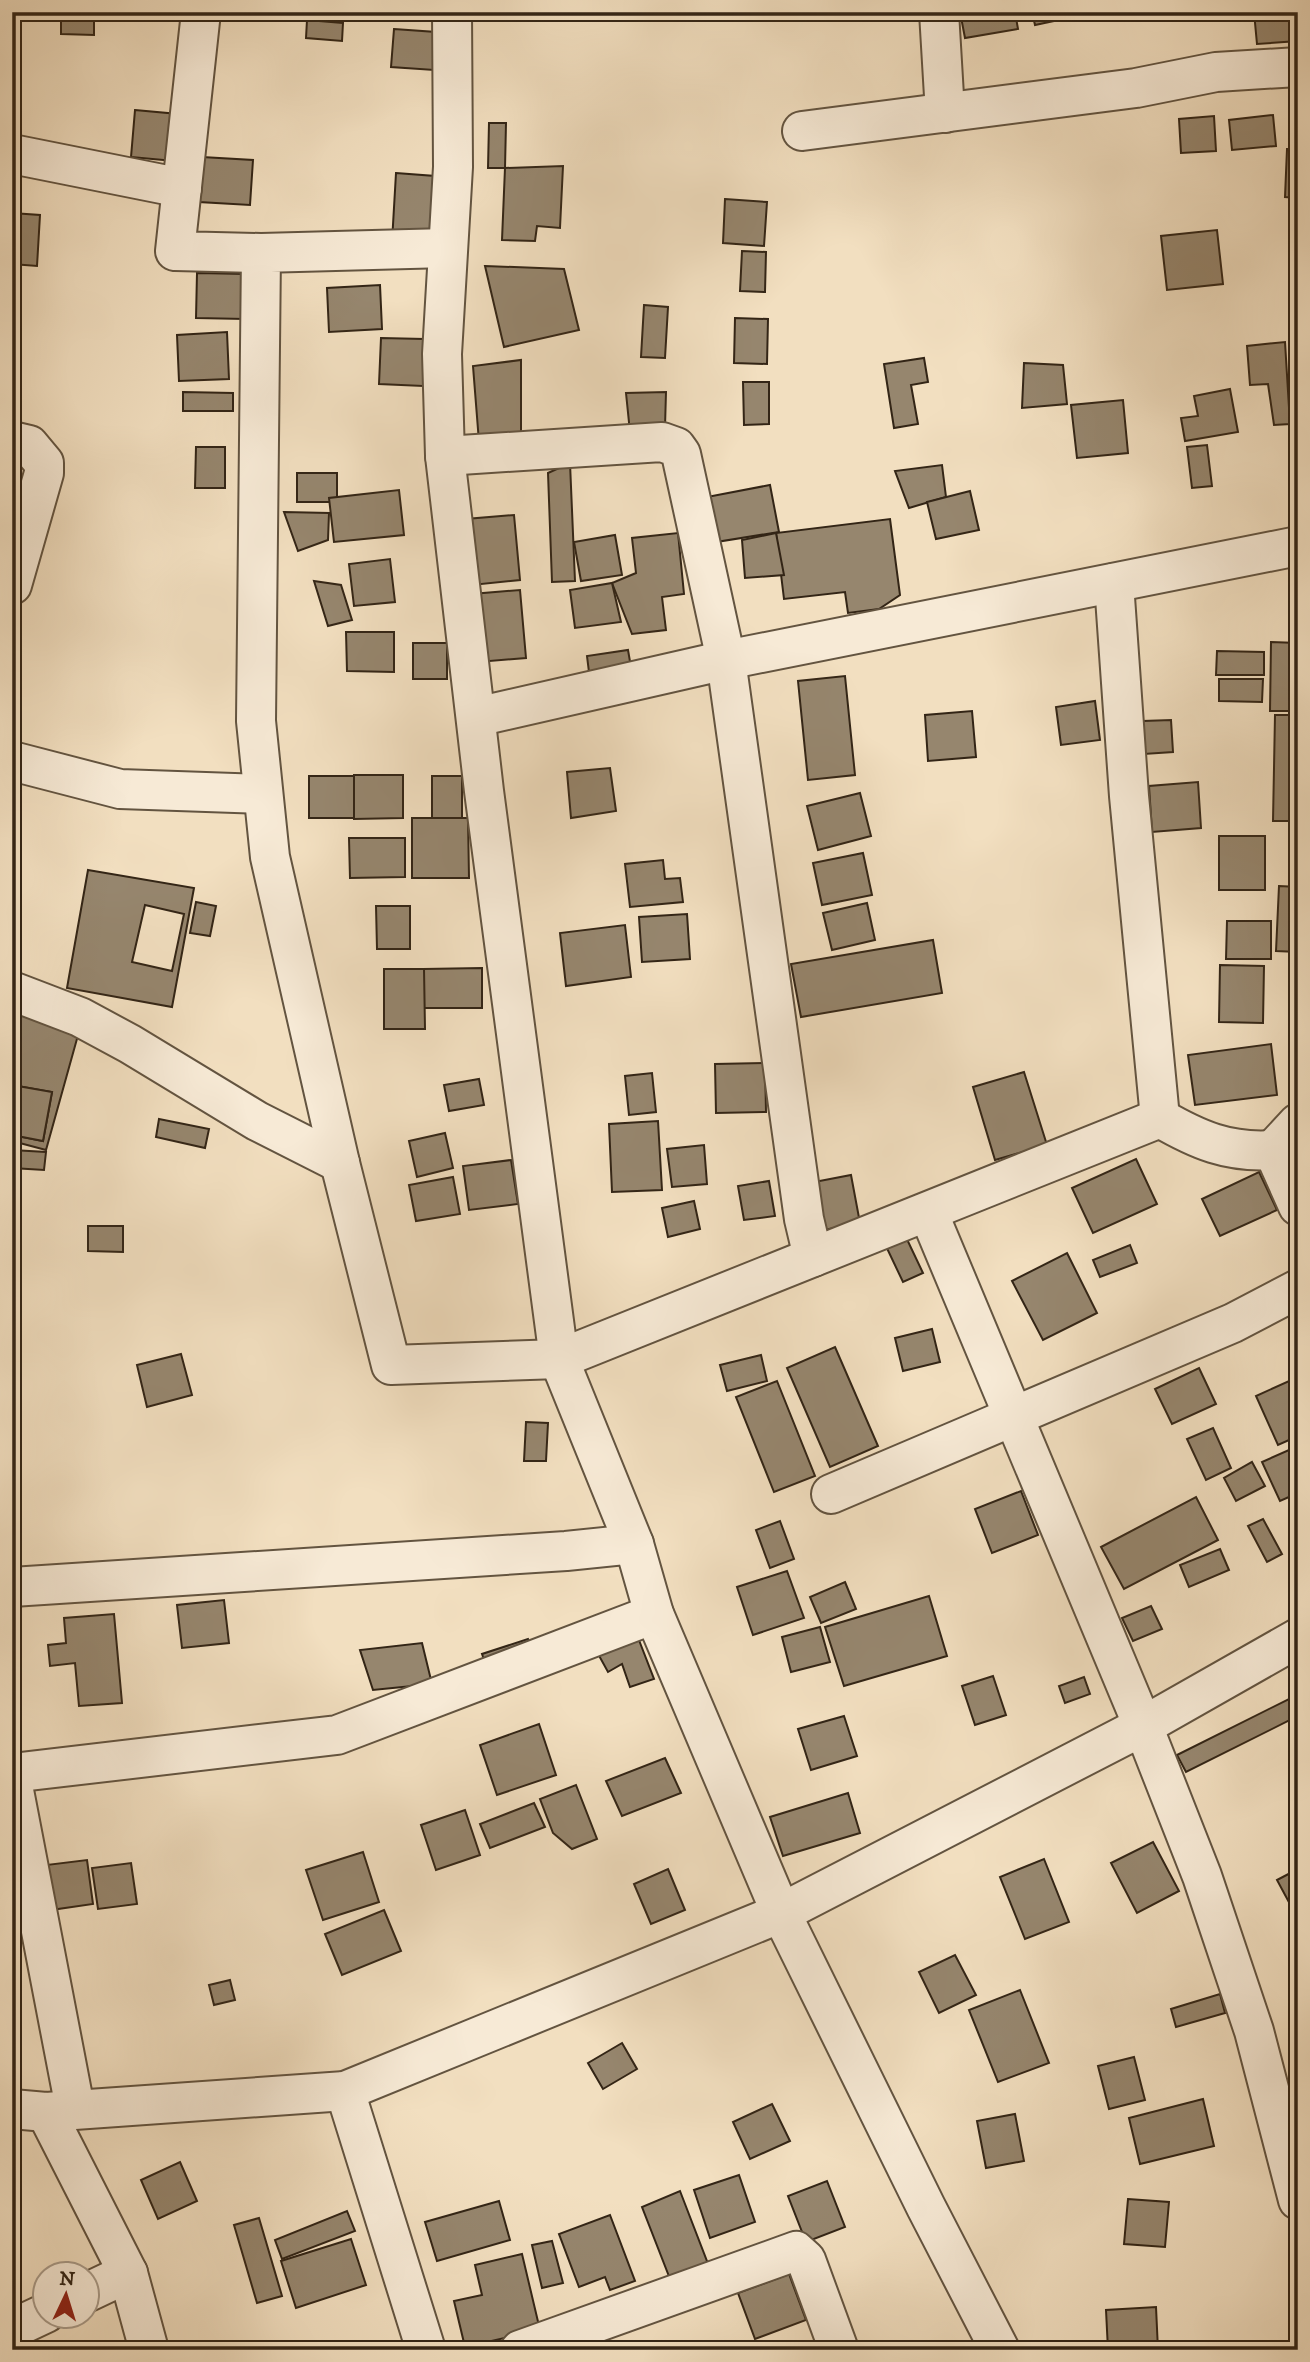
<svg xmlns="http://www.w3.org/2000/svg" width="1310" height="2362" viewBox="0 0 1310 2362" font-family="'IM FELL DW Pica',serif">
<rect width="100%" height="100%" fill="#f2dfc0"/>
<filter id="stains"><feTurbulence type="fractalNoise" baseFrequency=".00286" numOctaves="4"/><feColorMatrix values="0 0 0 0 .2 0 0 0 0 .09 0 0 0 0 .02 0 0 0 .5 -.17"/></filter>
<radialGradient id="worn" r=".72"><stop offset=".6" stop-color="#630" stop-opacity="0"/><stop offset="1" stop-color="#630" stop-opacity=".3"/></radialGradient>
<!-- building -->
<g fill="#96866e" stroke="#332516" stroke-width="2" fill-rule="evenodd">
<polygon points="61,12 94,12 94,35 61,34"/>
<polygon points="960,12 1015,12 1018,29 965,38"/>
<polygon points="1032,12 1058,12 1059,20 1035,25"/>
<polygon points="1254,12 1298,12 1298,41 1257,44"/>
<polygon points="307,20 343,23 342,41 306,38"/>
<polygon points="394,29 436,32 434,70 391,67"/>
<polygon points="1295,95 1298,96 1298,150 1295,150"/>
<polygon points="135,110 178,114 174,161 131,157"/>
<polygon points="1273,115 1276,146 1232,150 1229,120"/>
<polygon points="1214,116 1216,151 1181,153 1179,119"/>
<polygon points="489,123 506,123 505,168 488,168"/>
<polygon points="1287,149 1298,150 1298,198 1285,197"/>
<polygon points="202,157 253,160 250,205 199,202"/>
<polygon points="563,166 560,228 537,226 535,241 502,240 505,168"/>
<polygon points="396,173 435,176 430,245 392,242"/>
<polygon points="725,199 767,202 764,246 723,243"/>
<polygon points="12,213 40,215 37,266 12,264"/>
<polygon points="1217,230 1223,284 1167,290 1161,236"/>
<polygon points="742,251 766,252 765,292 740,291"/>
<polygon points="485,266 564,269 579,330 504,347"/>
<polygon points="197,273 247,274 245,319 196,318"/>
<polygon points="380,285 382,329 329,332 327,288"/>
<polygon points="644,305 668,307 665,358 641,357"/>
<polygon points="735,318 768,319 767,364 734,363"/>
<polygon points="227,332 229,379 179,381 177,335"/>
<polygon points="381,338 424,339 423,386 379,384"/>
<polygon points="1285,342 1290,424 1274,425 1268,384 1250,385 1247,346"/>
<polygon points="924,358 928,382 911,385 918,424 894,428 884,364"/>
<polygon points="521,360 521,442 479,442 473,366"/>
<polygon points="1024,363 1063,365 1067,404 1022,408"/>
<polygon points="743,382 769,382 769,424 744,425"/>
<polygon points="1230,389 1238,432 1185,441 1181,418 1198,416 1194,396"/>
<polygon points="183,392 233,393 233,411 183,411"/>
<polygon points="666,392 665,427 630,432 626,393"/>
<polygon points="1123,400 1128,453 1077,458 1071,405"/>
<polygon points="1207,445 1212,486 1192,488 1187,447"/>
<polygon points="196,447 225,447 225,488 195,488"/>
<polygon points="570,463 575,581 552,582 548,473"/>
<polygon points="942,465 946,497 909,508 895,471"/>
<rect x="297" y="473" width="40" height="29"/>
<polygon points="770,485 779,532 716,542 707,497"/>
<polygon points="399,490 404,535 334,542 329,498"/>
<polygon points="970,491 979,530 936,539 927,502"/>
<polygon points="284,512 329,513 328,540 298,551"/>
<polygon points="514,515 520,580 472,585 466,519"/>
<polygon points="890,519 900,595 879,609 848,613 845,592 784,599 776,533"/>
<polygon points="678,533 684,594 662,597 666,630 632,634 612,583 636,573 632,538"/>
<polygon points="776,533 784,575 745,578 742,540"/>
<polygon points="615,535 622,575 581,581 574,542"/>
<polygon points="390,559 395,602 354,606 349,564"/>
<polygon points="314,581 341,585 352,620 328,626"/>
<polygon points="612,583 621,622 575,628 570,590"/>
<polygon points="520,590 526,658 478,662 472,594"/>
<polygon points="346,632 394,632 394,672 347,671"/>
<polygon points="1271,642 1298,643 1298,711 1270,711"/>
<rect x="413" y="643" width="34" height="36"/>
<polygon points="628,650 632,673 590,680 587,656"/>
<polygon points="1217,651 1264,652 1264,675 1216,675"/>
<polygon points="845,676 855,775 808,780 798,681"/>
<polygon points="1219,679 1263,679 1262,702 1219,701"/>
<polygon points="1095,701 1100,740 1061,745 1056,707"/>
<polygon points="972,711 976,757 928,761 925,715"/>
<polygon points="1275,715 1298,715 1298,821 1273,821"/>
<polygon points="1171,720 1173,752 1144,754 1143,721"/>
<polygon points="610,768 616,811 571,818 567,772"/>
<polygon points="354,775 403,775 403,818 354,819"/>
<rect x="309" y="776" width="45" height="42"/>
<rect x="432" y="776" width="30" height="42"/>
<polygon points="1198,782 1201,828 1152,832 1149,786"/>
<polygon points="860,793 871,836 818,850 807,806"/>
<polygon points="412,818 468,818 469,878 412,878"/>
<rect x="1219" y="836" width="46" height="54"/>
<polygon points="349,838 405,838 405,877 350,878"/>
<polygon points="863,853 872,895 822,905 813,863"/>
<polygon points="663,860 665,879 680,878 683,902 630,907 625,864"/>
<path d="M88,870L194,888L172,1007L67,988ZM145,905L184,914L172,971L132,962Z"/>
<polygon points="1279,886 1298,887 1298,952 1276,951"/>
<polygon points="196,902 216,906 210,936 190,933"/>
<polygon points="867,903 875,940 832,950 823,913"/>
<polygon points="376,906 410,906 410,949 377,949"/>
<polygon points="687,914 690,959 642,962 639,917"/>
<polygon points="1227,921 1271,921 1271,959 1226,959"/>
<polygon points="625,925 631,977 566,986 560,933"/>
<polygon points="933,940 942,993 801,1017 791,964"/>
<polygon points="1220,965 1264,966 1263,1023 1219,1022"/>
<polygon points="482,968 482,1008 424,1008 424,969"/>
<polygon points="384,969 424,969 425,1029 384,1029"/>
<polygon points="12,1010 80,1028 46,1150 12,1141 12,1135 43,1141 52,1092 12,1085"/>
<polygon points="1271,1044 1277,1095 1195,1105 1188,1055"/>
<polygon points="765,1063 766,1112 716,1113 715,1064"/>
<polygon points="1024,1072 1047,1145 995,1160 973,1087"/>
<polygon points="652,1073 656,1112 629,1115 625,1076"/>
<polygon points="479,1079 484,1105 449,1111 444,1085"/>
<polygon points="12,1085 52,1092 43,1141 12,1135"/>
<polygon points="159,1119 209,1129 205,1148 156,1137"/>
<polygon points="658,1121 662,1190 612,1192 609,1124"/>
<polygon points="445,1133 453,1168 417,1177 409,1141"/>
<polygon points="704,1145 707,1184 672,1187 667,1149"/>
<polygon points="12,1150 46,1152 44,1170 12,1168"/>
<polygon points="1136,1159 1157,1204 1093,1233 1072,1188"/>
<polygon points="511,1160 518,1204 469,1210 463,1166"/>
<polygon points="1259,1172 1277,1210 1220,1236 1202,1199"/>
<polygon points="851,1175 860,1223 819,1231 809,1183"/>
<polygon points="453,1177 460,1214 416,1221 409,1185"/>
<polygon points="769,1181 775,1216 744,1220 738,1186"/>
<polygon points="694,1201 700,1229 668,1237 662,1208"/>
<polygon points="88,1226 123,1226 123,1252 88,1251"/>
<polygon points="904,1233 923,1273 903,1282 884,1242"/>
<polygon points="1130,1245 1137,1263 1100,1277 1093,1260"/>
<polygon points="1067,1253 1097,1313 1043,1340 1012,1281"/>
<polygon points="932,1329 940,1362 903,1371 895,1338"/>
<polygon points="835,1347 878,1446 830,1467 787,1368"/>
<polygon points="181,1354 192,1395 147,1407 137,1365"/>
<polygon points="761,1355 767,1381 727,1391 720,1365"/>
<polygon points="1199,1368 1216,1404 1172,1424 1155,1389"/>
<polygon points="1298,1377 1298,1436 1278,1445 1256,1396"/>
<polygon points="777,1381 815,1476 774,1492 736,1397"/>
<polygon points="526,1422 548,1423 546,1461 524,1461"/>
<polygon points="1213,1428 1231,1468 1206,1480 1187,1439"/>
<polygon points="1298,1446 1298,1493 1280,1501 1262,1462"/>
<polygon points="1252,1462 1265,1486 1236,1501 1224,1478"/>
<polygon points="1021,1491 1038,1535 992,1553 975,1509"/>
<polygon points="1196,1497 1218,1540 1124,1589 1101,1547"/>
<polygon points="1263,1519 1282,1554 1267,1562 1248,1526"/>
<polygon points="780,1521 794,1559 770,1568 756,1530"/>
<polygon points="1220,1549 1229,1570 1189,1587 1180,1565"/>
<polygon points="787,1571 804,1618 753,1635 737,1587"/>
<polygon points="845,1582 856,1609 821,1623 810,1597"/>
<polygon points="929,1596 947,1656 844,1686 825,1627"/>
<polygon points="224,1600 229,1643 182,1648 177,1605"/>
<polygon points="1151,1606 1162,1629 1133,1641 1122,1618"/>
<polygon points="114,1614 122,1703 79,1706 75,1663 50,1666 48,1645 66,1643 64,1618"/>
<polygon points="820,1627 830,1662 791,1672 782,1637"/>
<polygon points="637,1635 654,1679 630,1687 622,1664 608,1672 597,1652"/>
<polygon points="528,1639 534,1655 488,1671 482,1654"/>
<polygon points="422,1643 432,1684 373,1690 360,1650"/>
<polygon points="993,1676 1006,1715 975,1725 962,1686"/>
<polygon points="1084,1677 1090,1694 1065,1703 1059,1686"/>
<polygon points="1293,1697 1298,1706 1298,1716 1186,1772 1177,1755"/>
<polygon points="844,1716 857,1756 811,1770 798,1729"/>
<polygon points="539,1724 556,1775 497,1795 480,1745"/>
<polygon points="665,1758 681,1793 622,1816 606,1781"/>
<polygon points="576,1785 597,1839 572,1849 553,1833 540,1799"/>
<polygon points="848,1793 860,1833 783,1856 770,1817"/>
<polygon points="534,1803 545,1827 490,1848 480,1824"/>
<polygon points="465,1810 480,1855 436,1870 421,1825"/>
<polygon points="1153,1842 1179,1891 1137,1913 1111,1863"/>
<polygon points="363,1852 379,1902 323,1920 306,1870"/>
<polygon points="1044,1859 1069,1922 1025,1939 1000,1877"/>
<polygon points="87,1860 93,1904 44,1911 38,1866"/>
<polygon points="131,1863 137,1904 98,1909 92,1868"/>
<polygon points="668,1869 685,1910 651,1924 634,1884"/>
<polygon points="1298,1869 1298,1919 1277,1880"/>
<polygon points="384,1910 401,1951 342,1975 325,1934"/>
<polygon points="20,1912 27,1936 12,1940 12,1914"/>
<polygon points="955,1955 976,1995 939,2013 919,1972"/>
<polygon points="230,1980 235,2000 214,2005 209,1985"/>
<polygon points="1020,1990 1049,2063 998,2082 969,2010"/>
<polygon points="1220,1994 1225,2013 1176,2027 1171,2009"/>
<polygon points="622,2043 637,2069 603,2089 588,2063"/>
<polygon points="1134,2057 1145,2100 1109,2109 1098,2066"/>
<polygon points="1203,2099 1214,2146 1140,2164 1129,2118"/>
<polygon points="772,2104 790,2141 750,2159 733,2122"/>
<polygon points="1015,2114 1024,2161 986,2168 977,2121"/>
<polygon points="12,2137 19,2138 18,2166 12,2166"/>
<polygon points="180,2162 197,2201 158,2219 141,2180"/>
<polygon points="739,2175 755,2222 710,2238 694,2190"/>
<polygon points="827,2181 845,2227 806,2242 788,2196"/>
<polygon points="680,2191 710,2269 672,2284 642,2207"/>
<polygon points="1128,2199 1169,2202 1165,2247 1124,2244"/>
<polygon points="499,2201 510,2240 437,2261 425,2222"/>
<polygon points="347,2211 355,2231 282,2259 275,2240"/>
<polygon points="610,2215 635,2281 610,2290 605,2277 579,2287 559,2234"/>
<polygon points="259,2218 282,2296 257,2303 234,2225"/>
<polygon points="351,2239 366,2285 296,2308 281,2261"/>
<polygon points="552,2241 563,2283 542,2288 532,2245"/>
<polygon points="522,2254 540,2330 465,2347 454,2301 482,2295 475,2265"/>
<polygon points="789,2274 806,2320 755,2339 738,2293"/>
<polygon points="1156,2307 1158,2350 1108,2350 1106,2310"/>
</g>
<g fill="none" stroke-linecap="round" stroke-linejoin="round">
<defs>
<g id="minor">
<polyline points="201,12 175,251 261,253"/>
<polyline points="452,12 453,167 442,354 445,456 484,791 559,1359 634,1544 654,1614 781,1913 926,2207 1000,2350"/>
<polyline points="939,12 945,113"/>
<polyline points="802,131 1136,88 1216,72 1298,67"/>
<polyline points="12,154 182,188"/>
<polyline points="447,248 261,253 256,721 270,857 340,1163 391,1365 559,1359 1160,1118"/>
<polyline points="12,441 29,445 44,463 44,473 12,585"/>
<polyline points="445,456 662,442 676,447 681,454 726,660 804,1219 813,1257"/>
<polyline points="1114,583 1129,796 1160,1118"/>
<polyline points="476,717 726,660 1298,546"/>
<polyline points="12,761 120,789 263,794"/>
<polyline points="12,991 80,1017 130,1044 257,1121 340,1163"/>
<path d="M1160,1118C1198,1140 1228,1153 1273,1150L1298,1206"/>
<polyline points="1273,1150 1298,1123"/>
<polyline points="928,1212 1143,1726 1202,1876 1254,2031 1298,2200"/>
<polyline points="831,1494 1233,1323 1298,1289"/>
<polyline points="12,1587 566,1551 634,1544"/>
<polyline points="12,1773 337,1735 654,1614"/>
<polyline points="12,1780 75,2108"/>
<polyline points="345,2091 426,2350"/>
<polyline points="12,2109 46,2112 345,2091 781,1913 1143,1726 1298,1638"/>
<polyline points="46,2112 128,2273 149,2350"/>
<polyline points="88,2292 128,2273"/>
<polyline points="12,2329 46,2313"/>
<polyline points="520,2350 796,2251 806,2260 839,2350"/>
</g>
</defs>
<!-- minor casing -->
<use href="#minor" stroke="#635440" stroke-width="42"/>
<!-- minor -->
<use href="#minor" stroke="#f7ead6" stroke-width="38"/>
</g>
<!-- margin -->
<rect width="1310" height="2362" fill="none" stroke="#f2dfc0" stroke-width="42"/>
<rect x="14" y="14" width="1282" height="2334" fill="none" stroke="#332516" stroke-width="3.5"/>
<rect x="21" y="21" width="1268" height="2320" fill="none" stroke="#332516" stroke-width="2"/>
<!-- north arrow -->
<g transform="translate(66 2295) rotate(4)"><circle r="33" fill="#f7ead6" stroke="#a99b89" stroke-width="2"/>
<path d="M0-5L12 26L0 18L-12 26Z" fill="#8f2418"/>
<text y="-10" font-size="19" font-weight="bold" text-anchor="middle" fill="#332516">N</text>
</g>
<rect width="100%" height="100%" filter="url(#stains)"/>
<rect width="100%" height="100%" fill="url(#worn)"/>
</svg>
